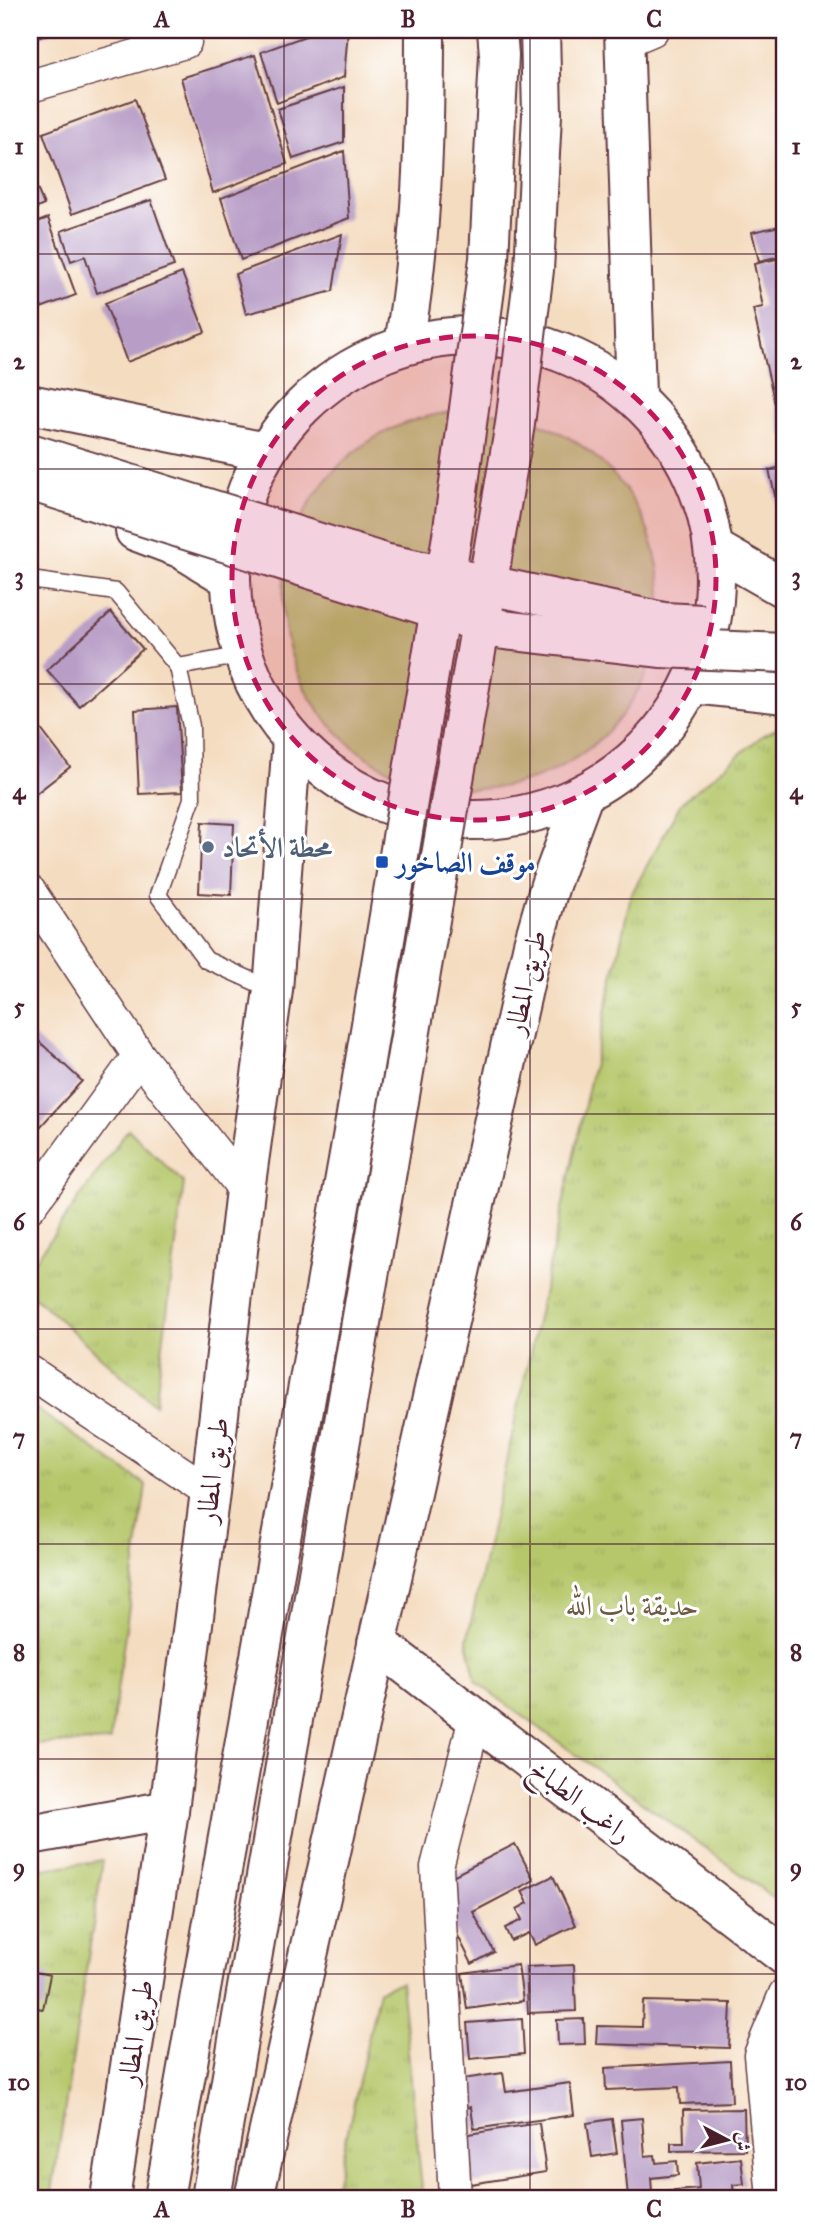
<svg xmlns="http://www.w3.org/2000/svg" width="815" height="2228" viewBox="0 0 815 2228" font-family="'IM FELL Great Primer',Amiri,serif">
<defs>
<pattern id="park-tufts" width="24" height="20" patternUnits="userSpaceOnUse" patternTransform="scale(1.75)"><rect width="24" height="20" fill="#b5c76b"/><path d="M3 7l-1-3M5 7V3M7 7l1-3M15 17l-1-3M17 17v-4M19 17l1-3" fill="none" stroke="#9daa5d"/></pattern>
</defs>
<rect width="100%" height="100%" fill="#fff"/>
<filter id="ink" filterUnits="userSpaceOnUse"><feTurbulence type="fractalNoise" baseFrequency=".0143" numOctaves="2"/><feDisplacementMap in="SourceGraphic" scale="14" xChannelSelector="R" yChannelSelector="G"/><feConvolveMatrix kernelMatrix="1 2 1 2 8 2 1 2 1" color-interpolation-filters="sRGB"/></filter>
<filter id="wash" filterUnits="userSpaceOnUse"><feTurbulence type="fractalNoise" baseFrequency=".00686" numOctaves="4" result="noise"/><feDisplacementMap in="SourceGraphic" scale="28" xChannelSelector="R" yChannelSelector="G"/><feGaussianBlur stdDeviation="1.57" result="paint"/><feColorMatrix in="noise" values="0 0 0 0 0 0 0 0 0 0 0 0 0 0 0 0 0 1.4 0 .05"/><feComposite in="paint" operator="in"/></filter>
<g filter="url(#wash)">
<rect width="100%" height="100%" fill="#f4dcc0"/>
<!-- green -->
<circle fill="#b5c76b" stroke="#80734b" stroke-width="2" cx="472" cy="600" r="189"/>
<!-- park -->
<g fill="url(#park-tufts)" stroke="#80734b" stroke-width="2">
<polygon points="785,725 785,1906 476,1682 467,1640 631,895 681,803 763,735"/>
<polygon points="128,1129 184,1183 155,1405 30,1293 30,1268"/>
<polygon points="30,1405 146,1485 110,1741 30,1745"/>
<polygon points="103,1860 51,2198 30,2198 30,1871"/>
<polygon points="401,1982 423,2198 333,2198 379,1990"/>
</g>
<g id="blocks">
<!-- building -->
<g fill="#b89dc6">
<polygon points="30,30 62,30 30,40"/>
<polygon points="322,30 348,30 344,77 277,103 261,52"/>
<polygon points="255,55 287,164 213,193 181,78"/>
<polygon points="344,87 344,142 293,159 278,109"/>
<polygon points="135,99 165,180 72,214 43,133"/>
<polygon points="344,151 349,218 241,260 221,198"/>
<polygon points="30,172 44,205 30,211"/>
<polygon points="151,200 174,266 97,293 85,256 71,261 61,231"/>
<polygon points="48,218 76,295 30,312 30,225"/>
<polygon points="785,225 785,255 759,261 752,232"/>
<polygon points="342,234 333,291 246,314 235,274"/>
<polygon points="785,257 785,434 782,435 753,309 763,307 754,264"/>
<polygon points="182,273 205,332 127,362 105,303"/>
<polygon points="785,466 785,515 780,516 769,470"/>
<polygon points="111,612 143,649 79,706 47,670"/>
<polygon points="177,707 182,792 139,794 135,710"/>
<polygon points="30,715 70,767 34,795 30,790"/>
<polygon points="202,822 234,824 231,895 199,893"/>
<polygon points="30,1033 82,1081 30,1138"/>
<polygon points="515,1844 534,1880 473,1912 494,1952 472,1964 433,1886"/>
<polygon points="553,1876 576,1925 535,1945 529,1933 511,1941 505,1928 522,1920 517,1909 528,1903 522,1891"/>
<polygon points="518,1965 523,2001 467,2009 462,1973"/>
<polygon points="574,1965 576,2011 528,2013 526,1967"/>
<polygon points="30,1971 50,1975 43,2009 30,2007"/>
<polygon points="643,2001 731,2003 729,2048 596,2044 597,2026 642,2027"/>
<polygon points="522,2019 524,2054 470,2059 467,2023"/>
<polygon points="584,2019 585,2044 558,2045 557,2020"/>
<polygon points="730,2061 732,2102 680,2104 679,2087 606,2090 605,2068"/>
<polygon points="503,2073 506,2092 570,2083 574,2115 474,2129 471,2107 460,2109 456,2080"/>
<polygon points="744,2109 745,2150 671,2151 671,2143 684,2143 683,2110"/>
<polygon points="642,2118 645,2156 655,2155 656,2163 677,2161 678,2175 651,2178 652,2193 699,2189 697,2163 741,2158 744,2184 733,2185 734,2198 628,2198 621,2120"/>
<polygon points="612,2119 617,2153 592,2157 587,2123"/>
<polygon points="539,2123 546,2172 464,2185 456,2136"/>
</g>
</g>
</g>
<g filter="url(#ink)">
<use href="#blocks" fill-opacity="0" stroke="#643b41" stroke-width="2"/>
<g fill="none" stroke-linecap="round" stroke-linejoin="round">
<defs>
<g id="lane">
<polyline points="30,580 116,592 178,667 243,655"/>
<polyline points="178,667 191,726 192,799 158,895 206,960 273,990"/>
</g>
<g id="street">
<polyline points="626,41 652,30"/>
<polyline points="30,86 185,42 181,30"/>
<polyline points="30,892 139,1056 245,1190"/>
<polyline points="30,1206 139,1056"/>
<polyline points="30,1372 210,1492"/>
<polyline points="455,2198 437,1867 475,1718"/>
<polyline points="773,2198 760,2055 785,1994"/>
</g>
<g id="secondary">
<polyline points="377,1643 785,1956"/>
<polyline points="30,1835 169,1810"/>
</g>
<g id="primary">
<polyline points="624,30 636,395"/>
<circle cx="473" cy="578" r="242"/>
<path d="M404,344C422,240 425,135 425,30"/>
<polyline points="30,404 266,452"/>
<polyline points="135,531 180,548 231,579"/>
<polyline points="715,549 785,589"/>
<polyline points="693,684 785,694"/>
<polyline points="110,2198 169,1810 210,1492 245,1190 273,990 292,740"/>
<polyline points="254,2198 533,944 550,885 583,796"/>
</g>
</defs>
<!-- lane casing -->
<use href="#lane" stroke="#643b41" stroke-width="19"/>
<!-- street casing -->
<use href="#street" stroke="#643b41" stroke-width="35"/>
<!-- secondary casing -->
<use href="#secondary" stroke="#643b41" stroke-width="42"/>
<!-- primary casing -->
<use href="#primary" stroke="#643b41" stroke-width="42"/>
<!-- lane -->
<use href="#lane" stroke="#fff" stroke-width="16"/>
<!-- street -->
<use href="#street" stroke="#fff" stroke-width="32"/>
<!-- secondary -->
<use href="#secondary" stroke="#fff" stroke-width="38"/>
<!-- primary -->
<use href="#primary" stroke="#fff" stroke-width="38"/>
<defs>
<g id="primary-bridge">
<polyline points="30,453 384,563 664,622 703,624"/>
<polyline points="30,481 504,630 660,648 785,653"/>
<polyline points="164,2198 355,1121 452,536 489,259 499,55 497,30"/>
<polyline points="211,2198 515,424 534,270 542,115 540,30"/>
</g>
</defs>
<!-- primary-bridge casing -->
<use href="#primary-bridge" stroke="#643b41" stroke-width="42" stroke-linecap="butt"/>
<!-- primary-bridge -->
<use href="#primary-bridge" stroke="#fff" stroke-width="38"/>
</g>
</g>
<!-- marked area -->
<path fill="#c2185b" fill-opacity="0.2" stroke="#c2185b" stroke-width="5" stroke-dasharray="14 9" stroke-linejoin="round" d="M232 578a242 242 0 1 1 484 0a242 242 0 1 1-484 0Z"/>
<!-- grid -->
<path fill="none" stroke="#4a1f2b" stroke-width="2" stroke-opacity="0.55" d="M284,30V2198M530,30V2198M30,254H785M30,469H785M30,684H785M30,899H785M30,1114H785M30,1329H785M30,1544H785M30,1759H785M30,1974H785"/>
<!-- markers -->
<circle fill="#5c6f8a" stroke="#fff" stroke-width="2.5" cx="208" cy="847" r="7"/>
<rect fill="#1a4fb4" stroke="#fff" stroke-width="2.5" x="375" y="855" width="14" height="14" rx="3.5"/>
<g text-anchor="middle" stroke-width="6" stroke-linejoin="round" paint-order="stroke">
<!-- service labels -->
<g font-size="28" font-weight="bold" fill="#4e5e75" stroke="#fff" text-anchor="start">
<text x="222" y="857">محطة الأتحاد</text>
</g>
<!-- transit labels -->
<g font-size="28" font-weight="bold" fill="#164399" stroke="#fff" text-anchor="start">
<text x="396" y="872">موقف الصاخور</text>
</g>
<!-- street labels -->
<g font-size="28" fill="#4a1f2b" stroke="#fff">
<text transform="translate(525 982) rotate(-77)" y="10">طريق المطار</text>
<text transform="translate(212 1470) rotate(-83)" y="10">طريق المطار</text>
<text transform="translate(581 1800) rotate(37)" y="10">راغب الطباخ</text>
<text transform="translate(135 2032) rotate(-81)" y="10">طريق المطار</text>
</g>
<!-- park labels -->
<g font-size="28" fill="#6f5a41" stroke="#fff">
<text x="632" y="1615">حديقة باب الله</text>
</g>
</g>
<!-- margin -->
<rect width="815" height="2228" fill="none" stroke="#fff" stroke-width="77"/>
<!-- north arrow -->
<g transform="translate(727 2140) rotate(97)" stroke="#ffffff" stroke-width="5" paint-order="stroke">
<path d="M0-5L12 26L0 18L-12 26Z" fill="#4a1f2b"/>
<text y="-10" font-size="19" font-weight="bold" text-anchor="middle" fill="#4a1f2b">ش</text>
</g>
<rect x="38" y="38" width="738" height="2152" fill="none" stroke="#4a1f2b" stroke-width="2.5"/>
<g font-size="23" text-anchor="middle" font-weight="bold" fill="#4a1f2b">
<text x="162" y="27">A</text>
<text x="408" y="27">B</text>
<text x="654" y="27">C</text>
<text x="19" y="154">1</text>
<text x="796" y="154">1</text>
<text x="19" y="369">2</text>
<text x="796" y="369">2</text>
<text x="19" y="584">3</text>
<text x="796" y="584">3</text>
<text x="19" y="799">4</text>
<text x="796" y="799">4</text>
<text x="19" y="1014">5</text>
<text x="796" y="1014">5</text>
<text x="19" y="1230">6</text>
<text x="796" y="1230">6</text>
<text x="19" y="1445">7</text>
<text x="796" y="1445">7</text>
<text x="19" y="1660">8</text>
<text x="796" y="1660">8</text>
<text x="19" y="1875">9</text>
<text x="796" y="1875">9</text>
<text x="19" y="2090">10</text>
<text x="796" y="2090">10</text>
<text x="162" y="2217">A</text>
<text x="408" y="2217">B</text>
<text x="654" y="2217">C</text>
</g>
</svg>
